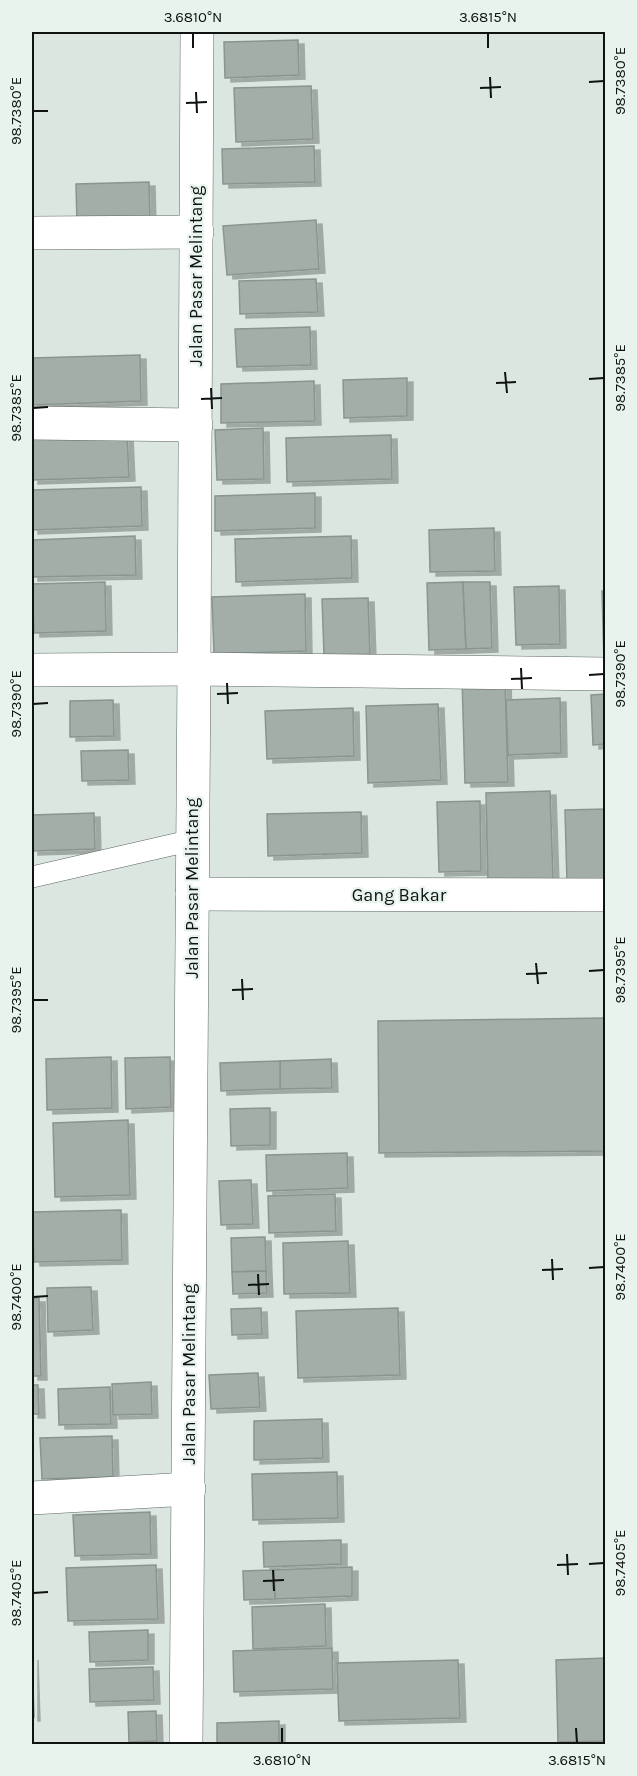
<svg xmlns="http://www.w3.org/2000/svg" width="637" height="1776" viewBox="0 0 637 1776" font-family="Karla,sans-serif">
<defs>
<filter id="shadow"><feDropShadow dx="6" dy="4" stdDeviation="0" flood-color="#0004"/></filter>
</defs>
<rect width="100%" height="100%" fill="#dbe6e0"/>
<!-- building -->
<g fill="#a3aea8" stroke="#8b9590" stroke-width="1.5" filter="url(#shadow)">
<polygon points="298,40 299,75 225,78 224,42"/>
<polygon points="311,86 313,139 236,142 234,88"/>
<polygon points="314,146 315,182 223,184 222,149"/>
<polygon points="149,182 150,222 77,224 76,184"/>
<polygon points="316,220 319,269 227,275 223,226"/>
<polygon points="316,279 318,312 240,314 239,281"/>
<polygon points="310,327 311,365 237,367 235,329"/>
<polygon points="140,355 141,401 32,405 32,358"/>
<polygon points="407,378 407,416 344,418 343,380"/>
<polygon points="314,381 315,421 221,423 221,384"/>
<polygon points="263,428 264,479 217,480 215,430"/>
<polygon points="127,434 129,477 32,480 32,436"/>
<polygon points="391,435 392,479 287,482 286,438"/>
<polygon points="141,487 142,526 32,530 32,490"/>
<polygon points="315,493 315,528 215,531 215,496"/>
<polygon points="494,528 495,571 430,572 429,530"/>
<polygon points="135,536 136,575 32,577 32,540"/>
<polygon points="351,536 352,578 236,582 235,539"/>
<polygon points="105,582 106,631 34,633 32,584"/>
<polygon points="463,582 466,649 429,650 427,583"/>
<polygon points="463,582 490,582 492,648 466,649"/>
<polygon points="559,586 560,644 516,645 514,587"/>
<polygon points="602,591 606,591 606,662 604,662"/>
<polygon points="305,594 306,651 214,654 212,597"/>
<polygon points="368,598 370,654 324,655 322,599"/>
<polygon points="505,678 508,782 465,783 462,679"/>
<polygon points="606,694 606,744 593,745 591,695"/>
<polygon points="560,698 561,753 508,755 506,700"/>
<polygon points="113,700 114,736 70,737 70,701"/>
<polygon points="438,704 441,780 368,783 366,706"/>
<polygon points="353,708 354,756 267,759 265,711"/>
<polygon points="128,750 129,780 82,781 81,751"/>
<polygon points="550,791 553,879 488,882 486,793"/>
<polygon points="480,801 481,871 439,872 437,802"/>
<polygon points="606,809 606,882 567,883 565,810"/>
<polygon points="361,812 362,853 268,856 267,814"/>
<polygon points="94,813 95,849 32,851 32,815"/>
<polygon points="606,1018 606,1151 379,1153 378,1021"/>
<polygon points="111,1057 112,1108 47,1110 46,1059"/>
<polygon points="170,1057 171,1107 126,1109 125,1058"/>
<polygon points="331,1059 332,1088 280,1089 280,1061"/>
<polygon points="280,1061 280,1089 221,1091 220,1063"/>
<polygon points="270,1108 270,1145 231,1146 230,1109"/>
<polygon points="128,1120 130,1195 55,1197 53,1123"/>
<polygon points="347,1153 348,1188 267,1191 266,1155"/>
<polygon points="251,1180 253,1224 221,1225 219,1181"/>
<polygon points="335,1194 336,1231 269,1233 268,1196"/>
<polygon points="121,1210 122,1260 34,1262 32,1212"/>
<polygon points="265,1237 266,1271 232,1272 231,1238"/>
<polygon points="348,1241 350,1293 284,1294 283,1243"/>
<polygon points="266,1271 267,1293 233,1294 232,1272"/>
<polygon points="91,1287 93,1330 48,1332 47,1288"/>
<polygon points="32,1298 39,1298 41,1376 32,1376"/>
<polygon points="261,1308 262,1334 232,1335 231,1309"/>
<polygon points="398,1308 400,1375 298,1378 296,1311"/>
<polygon points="258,1373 260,1407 211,1409 209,1375"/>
<polygon points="151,1382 152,1414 113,1415 112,1384"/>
<polygon points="32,1385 38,1385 39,1414 32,1414"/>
<polygon points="110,1387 111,1424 59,1425 58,1389"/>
<polygon points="322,1419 323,1458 254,1460 254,1421"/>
<polygon points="112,1436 113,1477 42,1479 40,1438"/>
<polygon points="337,1472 338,1518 253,1520 252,1474"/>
<polygon points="150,1512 151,1554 75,1556 73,1515"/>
<polygon points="341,1540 341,1564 264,1567 263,1542"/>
<polygon points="156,1565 158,1619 68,1621 66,1568"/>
<polygon points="352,1567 352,1596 275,1599 274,1570"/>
<polygon points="274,1570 275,1599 244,1600 243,1571"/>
<polygon points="325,1604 326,1646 253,1649 252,1607"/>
<polygon points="148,1630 148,1660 90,1662 89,1632"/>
<polygon points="332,1648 333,1689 234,1692 233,1651"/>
<polygon points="32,1656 34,1717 32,1717"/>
<polygon points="606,1658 606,1741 558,1742 556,1660"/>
<polygon points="458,1660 460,1718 339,1721 337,1663"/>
<polygon points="153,1667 154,1700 90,1702 89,1669"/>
<polygon points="156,1711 157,1741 129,1742 128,1712"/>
<polygon points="279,1721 279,1744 217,1744 217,1723"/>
</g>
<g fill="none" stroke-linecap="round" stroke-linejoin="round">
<defs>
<polyline id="lane" points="32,877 193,840"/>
<g id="street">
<polyline points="32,233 197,232"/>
<polyline points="32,423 196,425"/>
<polyline points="32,670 194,669 606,674"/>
<polyline points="192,894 606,895"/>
<polyline points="32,1498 189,1489"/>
</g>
<polyline id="secondary" points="186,1744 194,669 197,32"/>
</defs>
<!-- lane casing -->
<use href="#lane" stroke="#5d6762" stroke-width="22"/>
<!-- street casing -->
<use href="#street" stroke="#5d6762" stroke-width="34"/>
<!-- secondary casing -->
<use href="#secondary" stroke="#5d6762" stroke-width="34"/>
<!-- lane -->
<use href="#lane" stroke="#fff" stroke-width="21"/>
<!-- street -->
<use href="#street" stroke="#fff" stroke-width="33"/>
<!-- secondary -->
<use href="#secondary" stroke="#fff" stroke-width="33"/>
</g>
<!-- ticks -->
<path fill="none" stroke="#0e1210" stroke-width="2" d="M193,33V48M488,33V48M490,77L491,98M589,82L604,81M480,88L501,87M196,92L197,113M186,103L207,102M33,111H48M505,372L507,393M589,379L604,378M496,383L516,382M211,388L212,409M201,399L222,398M33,408L48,407M521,668L522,689M589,675L604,674M511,679L532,678M227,683L228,704M217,694L238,693M33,704L48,703M536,963L538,984M589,971L604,970M526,974L547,973M242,979L243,1000M232,990L253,989M33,1000H48M552,1259L553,1280M589,1268L604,1267M542,1270L563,1269M258,1274L259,1295M248,1285L269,1284M33,1297L48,1296M567,1554L568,1575M589,1564L604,1563M557,1565L578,1564M273,1570L274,1591M263,1581L284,1580M33,1593L48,1592M282,1728V1743M576,1728L577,1743"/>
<g text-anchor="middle" stroke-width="4.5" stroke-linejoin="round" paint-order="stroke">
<!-- street labels -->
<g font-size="18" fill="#0e1210" stroke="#e8f3ed">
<text transform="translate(196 276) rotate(-90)" y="6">Jalan Pasar Melintang</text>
<text transform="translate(192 888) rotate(-90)" y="6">Jalan Pasar Melintang</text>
<text x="399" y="901">Gang Bakar</text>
<text transform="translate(189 1374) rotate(-90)" y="6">Jalan Pasar Melintang</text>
</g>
</g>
<!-- border -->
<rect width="637" height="1776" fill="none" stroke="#e8f3ed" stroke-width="66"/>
<rect x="33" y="33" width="571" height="1710" fill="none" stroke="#0e1210" stroke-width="2"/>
<g font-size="15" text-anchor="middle" fill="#0e1210">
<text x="193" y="22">3.6810°N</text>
<text x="488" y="22">3.6815°N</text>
<text transform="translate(620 81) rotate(-90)" y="5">98.7380°E</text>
<text transform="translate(16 111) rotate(-90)" y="5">98.7380°E</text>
<text transform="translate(620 378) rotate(-90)" y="5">98.7385°E</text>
<text transform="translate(16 408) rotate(-90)" y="5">98.7385°E</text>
<text transform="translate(620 674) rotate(-90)" y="5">98.7390°E</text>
<text transform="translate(16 704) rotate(-90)" y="5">98.7390°E</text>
<text transform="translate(620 970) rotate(-90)" y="5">98.7395°E</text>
<text transform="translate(16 1000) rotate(-90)" y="5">98.7395°E</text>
<text transform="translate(620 1267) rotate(-90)" y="5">98.7400°E</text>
<text transform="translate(16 1297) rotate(-90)" y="5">98.7400°E</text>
<text transform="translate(620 1563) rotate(-90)" y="5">98.7405°E</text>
<text transform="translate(16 1593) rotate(-90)" y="5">98.7405°E</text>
<text x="282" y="1765">3.6810°N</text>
<text x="577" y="1765">3.6815°N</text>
</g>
</svg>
